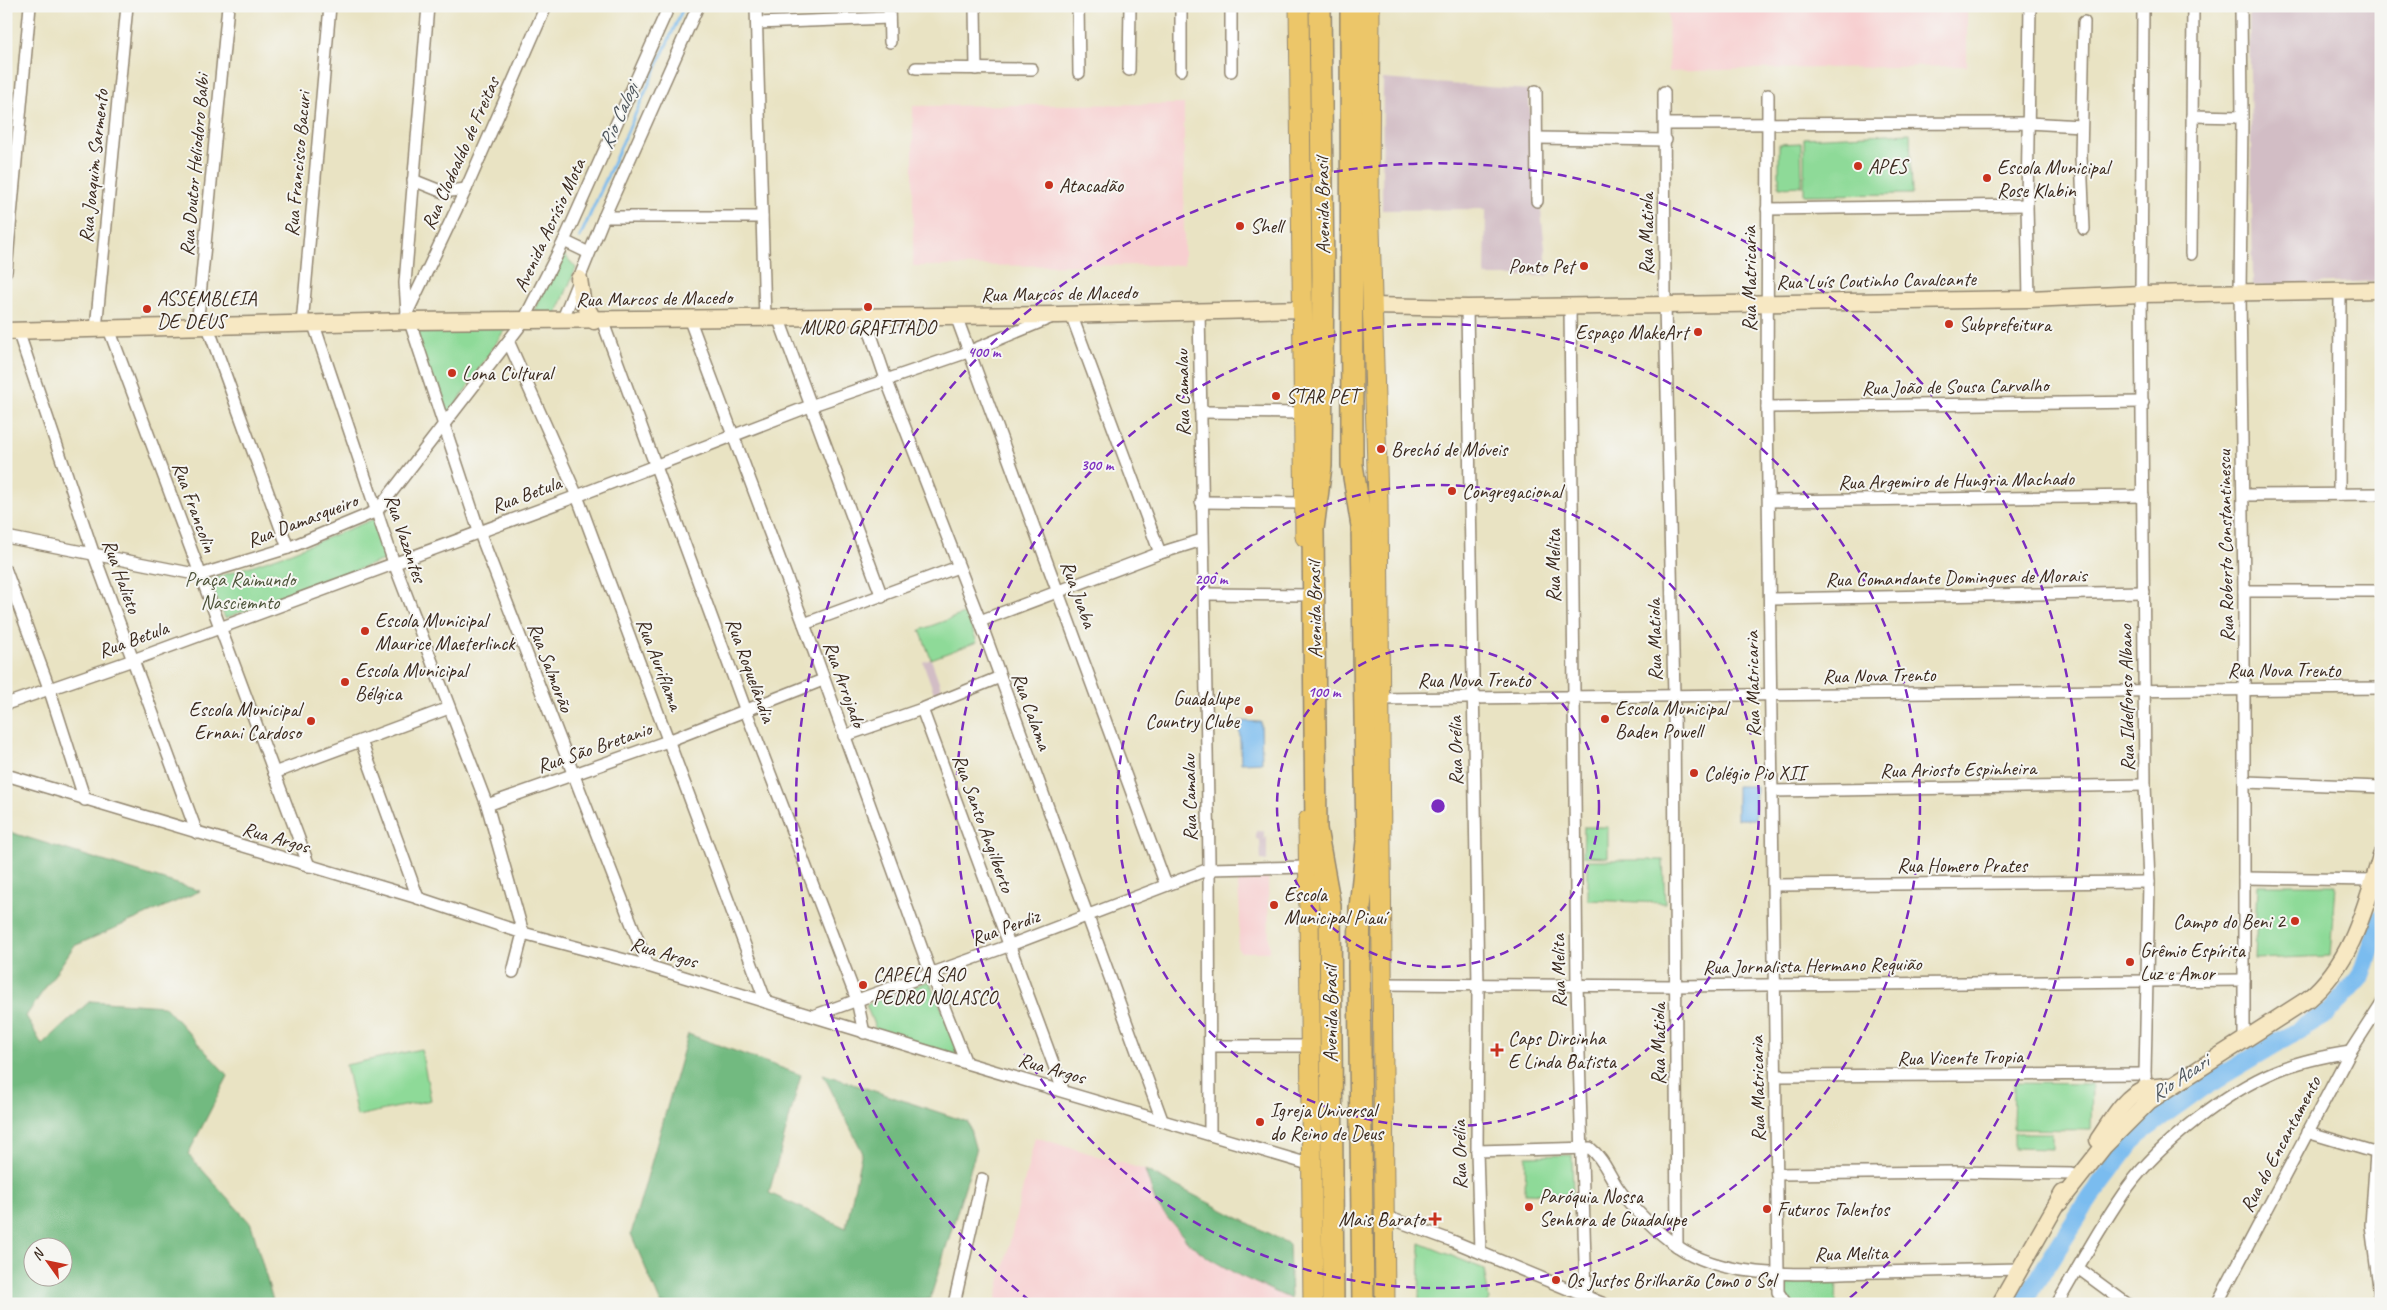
<svg xmlns="http://www.w3.org/2000/svg" width="2387" height="1310" viewBox="0 0 2387 1310" font-family="Caveat,sans-serif">
<rect width="100%" height="100%" fill="#f6f6f2"/>
<filter id="ink" filterUnits="userSpaceOnUse"><feTurbulence type="fractalNoise" baseFrequency=".02" numOctaves="2"/><feDisplacementMap in="SourceGraphic" scale="10" xChannelSelector="R" yChannelSelector="G"/><feConvolveMatrix kernelMatrix="1 2 1 2 8 2 1 2 1" color-interpolation-filters="sRGB"/></filter>
<filter id="wash" filterUnits="userSpaceOnUse"><feTurbulence type="fractalNoise" baseFrequency=".0096" numOctaves="4" result="noise"/><feDisplacementMap in="SourceGraphic" scale="20" xChannelSelector="R" yChannelSelector="G"/><feGaussianBlur stdDeviation="1.12" result="paint"/><feColorMatrix in="noise" values="0 0 0 0 0 0 0 0 0 0 0 0 0 0 0 0 0 1.4 0 .05"/><feComposite in="paint" operator="in"/></filter>
<g filter="url(#wash)">
<rect width="100%" height="100%" fill="#e9e3c3"/>
<!-- built -->
<g fill="#f7cfd0">
<polygon points="1668,6 1967,6 1967,66 1746,69 1669,72"/>
<polygon points="1184,104 1184,265 913,266 913,106"/>
<polygon points="1237,870 1268,874 1269,952 1241,952 1238,949 1240,914"/>
<polygon points="1035,1137 1145,1170 1289,1244 1291,1304 995,1304"/>
</g>
<!-- industrial -->
<g fill="#d2bdc5">
<polygon points="2249,6 2381,6 2381,281 2253,286"/>
<polygon points="1383,79 1528,90 1548,276 1485,276 1486,209 1382,210"/>
<polygon points="931,659 943,693 935,696 923,662"/>
<polygon points="1264,830 1264,839 1267,837 1267,861 1261,860 1260,840 1256,839 1256,831"/>
</g>
<!-- green -->
<g fill="#8eda98" stroke="#64825b">
<polygon points="1910,133 1912,194 1804,195 1804,138"/>
<polygon points="1801,143 1802,186 1779,187 1779,144"/>
<polygon points="561,251 576,268 555,318 535,311"/>
<polygon points="411,322 509,323 444,423"/>
<polygon points="374,519 389,558 225,618 209,580 289,553"/>
<polygon points="966,613 977,642 931,659 920,630"/>
<polygon points="1584,827 1608,827 1608,857 1583,856"/>
<polygon points="1588,860 1663,860 1665,903 1588,900"/>
<polygon points="2258,885 2335,885 2330,956 2255,959"/>
<polygon points="929,981 965,1059 876,1030 866,1005"/>
<polygon points="421,1049 431,1100 357,1116 346,1065"/>
<polygon points="2014,1083 2092,1084 2091,1130 2013,1129"/>
<polygon points="2014,1133 2052,1133 2052,1149 2014,1148"/>
<polygon points="1572,1155 1573,1195 1525,1193 1526,1156"/>
<polygon points="1420,1243 1484,1269 1489,1300 1486,1304 1419,1304"/>
<polygon points="1786,1278 1837,1279 1836,1304 1796,1304 1785,1300"/>
</g>
<!-- forest -->
<g fill="#72ba80" stroke="#56724f" fill-rule="evenodd">
<path d="M6,831L200,891L74,946L26,1016L42,1045L90,1001L164,1006L228,1076L188,1154L251,1224L274,1304H6ZM32,1248H62V1278H32Z"/>
<polygon points="688,1034 801,1075 769,1193 846,1228 862,1151 823,1074 968,1122 976,1151 930,1299 904,1299 897,1304 661,1304 631,1234"/>
<polygon points="1145,1170 1289,1244 1291,1299 1240,1276 1207,1257 1188,1242 1156,1204"/>
</g>
<!-- water -->
<g fill="#7abcef" stroke="#5a7386">
<polygon points="1239,721 1261,722 1262,762 1241,763"/>
<polygon points="1737,786 1756,786 1755,819 1737,819"/>
</g>
<g fill="none" stroke-linecap="round" stroke-linejoin="round">
<!-- stream -->
<polyline stroke="#7abcef" stroke-width="3" points="580,237 684,6"/>
<!-- river -->
<polyline stroke="#7abcef" stroke-width="19" points="2022,1304 2089,1199 2138,1134 2206,1085 2329,1012 2362,975 2381,918"/>
</g>
</g>
<g filter="url(#ink)">
<g fill="none" stroke-linecap="round" stroke-linejoin="round">
<defs>
<g id="street">
<polyline points="428,6 405,283 407,313 479,531 648,966"/>
<polyline points="756,6 765,318"/>
<polyline points="889,6 890,42"/>
<polyline points="975,6 976,69"/>
<polyline points="1078,6 1079,73"/>
<polyline points="1231,6 1231,71"/>
<polyline points="2143,6 2141,294 2145,785 2149,882 2145,1074 2147,1094"/>
<polyline points="2241,6 2242,117 2240,294 2244,591 2244,1038"/>
<polyline points="2084,22 2081,157 2084,229"/>
<polyline points="757,23 889,18"/>
<polyline points="916,68 1032,69"/>
<polyline points="1129,70 1130,6"/>
<polyline points="1181,70 1181,6"/>
<polyline points="1536,91 1537,201"/>
<polyline points="1664,92 1665,305 1674,696 1677,1246"/>
<polyline points="1768,95 1767,407 1778,1273 1778,1292 1786,1304"/>
<polyline points="2192,116 2242,117"/>
<polyline points="1665,124 2028,123 2081,126"/>
<polyline points="1537,138 1666,140"/>
<polyline points="413,180 443,192 466,189"/>
<polyline points="1767,209 2027,205"/>
<polyline points="604,217 762,217"/>
<polyline points="564,241 589,253"/>
<polyline points="2191,254 2193,6"/>
<polyline points="6,271 30,6"/>
<polyline points="2029,299 2027,205 2030,6"/>
<polyline points="1570,307 1577,985 1586,1297 1588,1304"/>
<polyline points="1467,308 1478,986 1477,1151 1480,1252"/>
<polyline points="1199,311 1209,860 1210,1134"/>
<polyline points="407,313 466,189 546,6"/>
<polyline points="1071,314 1160,553"/>
<polyline points="956,316 1166,885"/>
<polyline points="778,317 882,597"/>
<polyline points="865,317 886,379 980,621 1162,1120"/>
<polyline points="689,318 804,624 931,974 966,1063"/>
<polyline points="602,320 746,711 857,1000 864,1033"/>
<polyline points="562,321 604,217 698,6"/>
<polyline points="302,325 330,6"/>
<polyline points="314,325 394,563 487,805 523,933 513,972"/>
<polyline points="197,327 228,6"/>
<polyline points="208,327 288,548"/>
<polyline points="96,329 127,6"/>
<polyline points="109,329 309,866"/>
<polyline points="18,331 94,555 197,833"/>
<polyline points="509,343 577,496 766,1002"/>
<polyline points="1767,407 2143,402"/>
<polyline points="1201,412 1303,413"/>
<polyline points="2339,494 2340,291"/>
<polyline points="2244,495 2381,494"/>
<polyline points="1769,501 2143,496"/>
<polyline points="1201,502 1304,503"/>
<polyline points="6,537 200,575 288,548 377,511 523,322 564,241 669,6"/>
<polyline points="6,571 49,688 85,800"/>
<polyline points="2244,591 2381,591"/>
<polyline points="1205,594 1305,595"/>
<polyline points="1770,599 2144,592"/>
<polyline points="980,621 1160,553 1202,540"/>
<polyline points="804,624 958,567"/>
<polyline points="1378,699 2381,688"/>
<polyline points="6,704 133,660 577,496 810,406 968,352 1050,318"/>
<polyline points="922,709 1063,1090"/>
<polyline points="844,736 922,709 1000,677"/>
<polyline points="361,741 418,898"/>
<polyline points="274,773 449,708"/>
<polyline points="6,775 418,898 523,933 648,966 966,1063 1312,1165"/>
<polyline points="2245,782 2381,787"/>
<polyline points="1772,791 2145,785"/>
<polyline points="487,805 668,741 823,680"/>
<polyline points="2244,878 2373,880"/>
<polyline points="1774,885 2149,882"/>
<polyline points="1381,984 1676,986 2244,980"/>
<polyline points="813,1016 1008,946 1209,869 1308,867"/>
<polyline points="1210,1046 1311,1046"/>
<polyline points="1776,1076 2145,1074"/>
<polyline points="2307,1132 2381,1154"/>
<path d="M1477,1151L1590,1148C1603,1158 1609,1175 1618,1188C1630,1206 1659,1234 1677,1246C1730,1283 1815,1273 1877,1272C1925,1271 1973,1270 2021,1269"/>
<polyline points="2376,1154 2371,1225 2381,1304"/>
<polyline points="1777,1174 1955,1172 2072,1174"/>
<polyline points="1384,1216 1450,1240 1604,1304"/>
<polyline points="2078,1268 2127,1304"/>
<polyline points="954,1304 982,1179"/>
<path d="M2057,1304C2080,1265 2101,1224 2128,1187C2160,1143 2226,1092 2276,1071C2300,1061 2325,1056 2350,1052"/>
<polyline points="2217,1304 2350,1052 2381,1004"/>
</g>
<g id="secondary">
<polyline points="579,279 582,299 594,321"/>
<polyline points="1372,306 1467,308 1665,305 2029,299 2141,294 2381,290"/>
<polyline points="6,331 410,321 1058,315 1303,309"/>
<path d="M2098,1140C2110,1123 2124,1096 2144,1089C2151,1087 2160,1087 2168,1086"/>
<path d="M2059,1203L2104,1146L2149,1101L2308,999C2352,963 2365,908 2381,856"/>
<polyline points="2000,1304 2063,1193"/>
</g>
<g id="primary">
<polyline points="1299,6 1305,537"/>
<polyline points="1370,6 1369,194 1378,501 1385,1304"/>
<polyline points="1308,820 1313,1304"/>
</g>
<g id="highway">
<polyline points="1320,6 1323,275 1321,466 1313,529 1316,829 1330,906 1333,1304"/>
<polyline points="1351,6 1352,465 1362,526 1367,841 1360,908 1359,966 1363,1304"/>
</g>
</defs>
<!-- street casing -->
<use href="#street" stroke="#928670" stroke-width="14"/>
<!-- secondary casing -->
<use href="#secondary" stroke="#928670" stroke-width="19"/>
<!-- primary casing -->
<use href="#primary" stroke="#928670" stroke-width="21"/>
<!-- highway casing -->
<use href="#highway" stroke="#928670" stroke-width="24"/>
<!-- street -->
<use href="#street" stroke="#fff" stroke-width="11"/>
<!-- secondary -->
<use href="#secondary" stroke="#f7e8c3" stroke-width="16"/>
<!-- primary -->
<use href="#primary" stroke="#ecc669" stroke-width="19"/>
<!-- highway -->
<use href="#highway" stroke="#ecc669" stroke-width="21"/>
</g>
</g>
<!-- distance rings -->
<g fill="none" stroke="#7b2cbf" stroke-width="2.5" stroke-dasharray="9 6">
<circle cx="1438" cy="806" r="161"/>
<circle cx="1438" cy="806" r="321"/>
<circle cx="1438" cy="806" r="482"/>
<path d="M1030 1301A642 642 0 1 1 1846 1301"/>
</g>
<!-- markers -->
<g fill="#c8321e" stroke="#f6f6f2" stroke-width="2">
<circle cx="1858" cy="166" r="5"/>
<circle cx="1987" cy="178" r="5"/>
<circle cx="1049" cy="185" r="5"/>
<circle cx="1240" cy="226" r="5"/>
<circle cx="1584" cy="266" r="5"/>
<circle cx="868" cy="307" r="5"/>
<circle cx="147" cy="309" r="5"/>
<circle cx="1949" cy="324" r="5"/>
<circle cx="1698" cy="332" r="5"/>
<circle cx="452" cy="373" r="5"/>
<circle cx="1276" cy="396" r="5"/>
<circle cx="1381" cy="449" r="5"/>
<circle cx="1452" cy="491" r="5"/>
<circle cx="365" cy="631" r="5"/>
<circle cx="345" cy="682" r="5"/>
<circle cx="1249" cy="710" r="5"/>
<circle cx="1605" cy="719" r="5"/>
<circle cx="311" cy="721" r="5"/>
<circle cx="1694" cy="773" r="5"/>
<circle cx="1274" cy="905" r="5"/>
<circle cx="2295" cy="921" r="5"/>
<circle cx="2130" cy="962" r="5"/>
<circle cx="863" cy="985" r="5"/>
<path d="M1494.5 1042.5h5v5h5v5h-5v5h-5v-5h-5v-5h5z"/>
<circle cx="1260" cy="1122" r="5"/>
<circle cx="1529" cy="1207" r="5"/>
<circle cx="1767" cy="1209" r="5"/>
<path d="M1432.5 1211.5h5v5h5v5h-5v5h-5v-5h-5v-5h5z"/>
<circle cx="1556" cy="1280" r="5"/>
</g>
<g text-anchor="middle" stroke-width="4" stroke-linejoin="round" paint-order="stroke">
<!-- street labels -->
<g font-size="20" fill="#3b2a1e" stroke="#f6f6f2">
<text transform="translate(460 153) rotate(-66)" y="7">Rua Clodoaldo de Freitas</text>
<text transform="translate(297 164) rotate(-85)" y="7">Rua Francisco Bacuri</text>
<text transform="translate(194 165) rotate(-85)" y="7">Rua Doutor Heliodoro Balbi</text>
<text transform="translate(93 166) rotate(-84)" y="7">Rua Joaquim Sarmento</text>
<text transform="translate(1322 206) rotate(-91)" y="7">Avenida Brasil</text>
<text transform="translate(549 225) rotate(-65)" y="7">Avenida Acrísio Mota</text>
<text transform="translate(1646 234) rotate(-90)" y="7">Rua Matiola</text>
<text transform="translate(1749 279) rotate(-90)" y="7">Rua Matricaria</text>
<text transform="translate(1876 280) rotate(-1)" y="7">Rua Luís Coutinho Cavalcante</text>
<text transform="translate(1059 293) rotate(-1)" y="7">Rua Marcos de Macedo</text>
<text transform="translate(654 298) rotate(-1)" y="7">Rua Marcos de Macedo</text>
<text transform="translate(1955 386) rotate(-1)" y="7">Rua João de Sousa Carvalho</text>
<text transform="translate(1182 393) rotate(-91)" y="7">Rua Camalau</text>
<text transform="translate(1956 480) rotate(-1)" y="7">Rua Argemiro de Hungria Machado</text>
<text transform="translate(526 494) rotate(-20)" y="7">Rua Betula</text>
<text transform="translate(195 507) rotate(70)" y="7">Rua Francolin</text>
<text transform="translate(302 520) rotate(-21)" y="7">Rua Damasqueiro</text>
<text transform="translate(406 538) rotate(71)" y="7">Rua Vazantes</text>
<text transform="translate(2225 546) rotate(-91)" y="7">Rua Roberto Constantinescu</text>
<text transform="translate(1553 566) rotate(-90)" y="7">Rua Melita</text>
<text transform="translate(122 576) rotate(70)" y="7">Rua Halieto</text>
<text transform="translate(1956 577) rotate(-1)" y="7">Rua Comandante Domingues de Morais</text>
<text transform="translate(1079 594) rotate(70)" y="7">Rua Juaba</text>
<text transform="translate(1314 610) rotate(-91)" y="7">Avenida Brasil</text>
<text transform="translate(133 639) rotate(-20)" y="7">Rua Betula</text>
<text transform="translate(1654 640) rotate(-91)" y="7">Rua Matiola</text>
<text transform="translate(660 664) rotate(69)" y="7">Rua Auriflama</text>
<text transform="translate(551 667) rotate(69)" y="7">Rua Salmorão</text>
<text transform="translate(751 670) rotate(70)" y="7">Rua Roquelândia</text>
<text x="2284" y="677">Rua Nova Trento</text>
<text transform="translate(1879 675) rotate(-1)" y="7">Rua Nova Trento</text>
<text x="1474" y="687">Rua Nova Trento</text>
<text transform="translate(845 684) rotate(70)" y="7">Rua Arrojado</text>
<text transform="translate(1752 684) rotate(-91)" y="7">Rua Matricaria</text>
<text transform="translate(2126 698) rotate(-91)" y="7">Rua Ildelfonso Albano</text>
<text transform="translate(1032 711) rotate(70)" y="7">Rua Calama</text>
<text transform="translate(594 747) rotate(-19)" y="7">Rua São Bretanio</text>
<text transform="translate(1455 751) rotate(-91)" y="7">Rua Orélia</text>
<text transform="translate(1958 769) rotate(-1)" y="7">Rua Ariosto Espinheira</text>
<text transform="translate(1189 798) rotate(-91)" y="7">Rua Camalau</text>
<text transform="translate(984 823) rotate(70)" y="7">Rua Santo Angilberto</text>
<text transform="translate(276 837) rotate(16)" y="7">Rua Argos</text>
<text x="1962" y="872">Rua Homero Prates</text>
<text transform="translate(1005 927) rotate(-20)" y="7">Rua Perdiz</text>
<text transform="translate(664 952) rotate(16)" y="7">Rua Argos</text>
<text transform="translate(1812 965) rotate(-1)" y="7">Rua Jornalista Hermano Requião</text>
<text transform="translate(1558 971) rotate(-91)" y="7">Rua Melita</text>
<text transform="translate(1330 1014) rotate(-90)" y="7">Avenida Brasil</text>
<text transform="translate(1658 1044) rotate(-90)" y="7">Rua Matiola</text>
<text transform="translate(1960 1057) rotate(-1)" y="7">Rua Vicente Tropia</text>
<text transform="translate(1052 1068) rotate(16)" y="7">Rua Argos</text>
<text transform="translate(1757 1089) rotate(-91)" y="7">Rua Matricaria</text>
<text transform="translate(2280 1144) rotate(-62)" y="7">Rua do Encantamento</text>
<text transform="translate(1459 1155) rotate(-91)" y="7">Rua Orélia</text>
<text transform="translate(1851 1253) rotate(-1)" y="7">Rua Melita</text>
</g>
<!-- poi labels -->
<g font-size="20" fill="#3b2a1e" stroke="#f6f6f2" text-anchor="start">
<text x="1868" y="173">APES</text>
<text x="1997" y="174">Escola Municipal<tspan x="1997" dy="23">Rose Klabin</tspan></text>
<text x="1059" y="192">Atacadão</text>
<text x="1250" y="233">Shell</text>
<text x="1574" y="273" text-anchor="end">Ponto Pet</text>
<text x="157" y="305">ASSEMBLEIA<tspan x="157" dy="23">DE DEUS</tspan></text>
<text x="1959" y="331">Subprefeitura</text>
<text x="868" y="334" text-anchor="middle">MURO GRAFITADO</text>
<text x="1688" y="339" text-anchor="end">Espaço MakeArt</text>
<text x="462" y="380">Lona Cultural</text>
<text x="1286" y="403">STAR PET</text>
<text x="1391" y="456">Brechó de Móveis</text>
<text x="1462" y="498">Congregacional</text>
<text x="375" y="627">Escola Municipal<tspan x="375" dy="23">Maurice Maeterlinck</tspan></text>
<text x="355" y="677">Escola Municipal<tspan x="355" dy="23">Bélgica</tspan></text>
<text x="1239" y="705" text-anchor="end">Guadalupe<tspan x="1239" dy="23">Country Clube</tspan></text>
<text x="1615" y="715">Escola Municipal<tspan x="1615" dy="23">Baden Powell</tspan></text>
<text x="301" y="716" text-anchor="end">Escola Municipal<tspan x="301" dy="23">Ernani Cardoso</tspan></text>
<text x="1704" y="780">Colégio Pio XII</text>
<text x="1284" y="901">Escola<tspan x="1284" dy="23">Municipal Piauí</tspan></text>
<text x="2285" y="928" text-anchor="end">Campo do Beni 2</text>
<text x="2140" y="957">Grêmio Espírita<tspan x="2140" dy="23">Luz e Amor</tspan></text>
<text x="873" y="981">CAPELA SAO<tspan x="873" dy="23">PEDRO NOLASCO</tspan></text>
<text x="1508" y="1045">Caps Dircinha<tspan x="1508" dy="23">E Linda Batista</tspan></text>
<text x="1270" y="1117">Igreja Universal<tspan x="1270" dy="23">do Reino de Deus</tspan></text>
<text x="1539" y="1203">Paróquia Nossa<tspan x="1539" dy="23">Senhora de Guadalupe</tspan></text>
<text x="1777" y="1216">Futuros Talentos</text>
<text x="1425" y="1226" text-anchor="end">Mais Barato</text>
<text x="1566" y="1287">Os Justos Brilharão Como o Sol</text>
</g>
<!-- park labels -->
<g font-size="20" fill="#50563c" stroke="#f6f6f2">
<text x="240" y="586">Praça Raimundo<tspan x="240" dy="23">Nasciemnto</tspan></text>
</g>
<!-- water labels -->
<g font-size="21" font-style="italic" fill="#4e565d" stroke="#f6f6f2">
<text transform="translate(618 116) rotate(-66)" y="7">Rio Calogi</text>
<text transform="translate(2179 1078) rotate(-34)" y="7">Rio Acari</text>
</g>
</g>
<circle cx="1438" cy="806" r="8" fill="#7b2cbf" stroke="#f6f6f2" stroke-width="2.5"/>
<g font-size="15" text-anchor="middle" font-weight="bold" fill="#7b2cbf" stroke="#f6f6f2" stroke-width="4" stroke-linejoin="round" paint-order="stroke">
<text x="984" y="357">400 m</text>
<text x="1097" y="470">300 m</text>
<text x="1211" y="584">200 m</text>
<text x="1324" y="697">100 m</text>
</g>
<!-- margin -->
<rect width="2387" height="1310" fill="none" stroke="#f6f6f2" stroke-width="25"/>
<!-- north arrow -->
<g transform="translate(48 1262) rotate(303)"><circle r="24" fill="#f6f6f2" stroke="#aba49d"/>
<path d="M0-4L9 19L0 12L-9 19Z" fill="#c8321e"/>
<text y="-8" font-size="14" font-weight="bold" text-anchor="middle" fill="#3b2a1e">N</text>
</g>
</svg>
